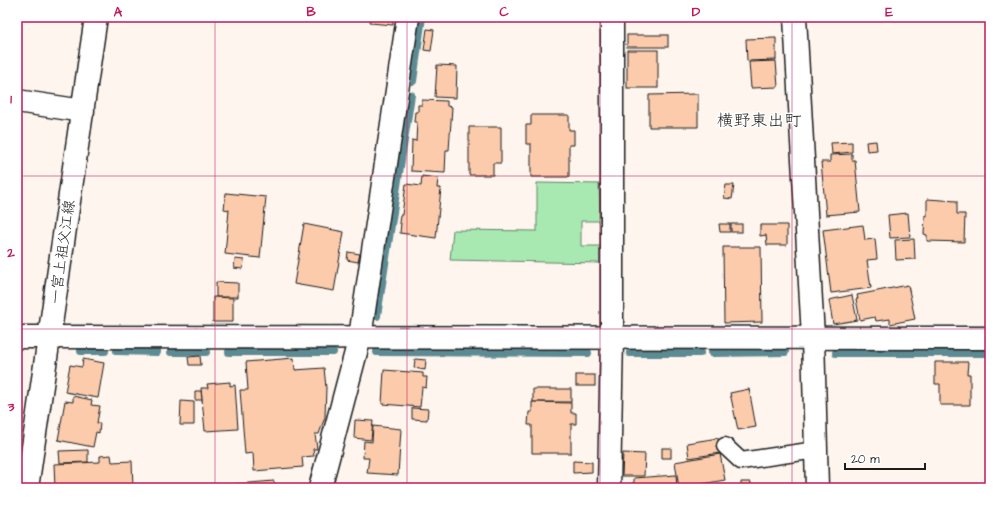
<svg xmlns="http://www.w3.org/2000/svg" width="1007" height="505" viewBox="0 0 1007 505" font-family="'Architects Daughter','Klee One',sans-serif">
<rect width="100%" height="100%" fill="#fef5ee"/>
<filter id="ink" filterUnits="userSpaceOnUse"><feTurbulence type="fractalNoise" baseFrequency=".025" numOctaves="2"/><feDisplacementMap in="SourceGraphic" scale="8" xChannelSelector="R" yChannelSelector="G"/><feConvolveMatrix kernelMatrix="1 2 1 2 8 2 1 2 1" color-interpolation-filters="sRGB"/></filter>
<g filter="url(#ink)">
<!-- green -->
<polygon fill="#a8e9b2" stroke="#628267" points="537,183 599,184 600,221 581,221 581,246 600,246 600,263 450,260 453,230 537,231"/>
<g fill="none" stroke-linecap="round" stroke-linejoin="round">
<!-- stream -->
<g stroke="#5c8b93" stroke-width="8">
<polyline points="413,81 422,17"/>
<polyline points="377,316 411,95"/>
<polyline points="81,351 105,351"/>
<polyline points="117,351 157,352"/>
<polyline points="171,352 206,352"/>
<polyline points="229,352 333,352"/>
<polyline points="377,352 588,353"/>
<polyline points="630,353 700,353"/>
<polyline points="712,353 785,352"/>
<polyline points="836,353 990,353"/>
</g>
</g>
<!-- building -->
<g fill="#fccbac" stroke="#1c1c1c">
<polygon points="370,17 393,17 393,25 370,23"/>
<polygon points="427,29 434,30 431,51 424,50"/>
<rect x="627" y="35" width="41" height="12"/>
<polygon points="776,38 776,60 747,61 746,39"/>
<rect x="627" y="50" width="31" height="38"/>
<polygon points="776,61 778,87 751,88 749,62"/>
<polygon points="437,65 457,66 456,98 435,97"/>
<polygon points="698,94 698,127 649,127 649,95"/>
<polygon points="422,100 447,101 447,106 452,107 449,150 446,150 445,173 411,171 412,140 416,141 417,122 414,122 415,112 418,112 418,105 422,105"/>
<polygon points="531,115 569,115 569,130 574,130 574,145 569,145 569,177 531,177 531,144 526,144 526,125 531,125"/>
<polygon points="469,127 501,127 501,163 493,163 493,175 469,175"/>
<polygon points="876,141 877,150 867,151 866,142"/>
<polygon points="852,142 852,152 832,154 831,143"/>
<polygon points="852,154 852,160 855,160 860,212 826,215 821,162 830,162 830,155"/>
<polygon points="422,176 438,178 437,188 441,188 436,238 400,233 401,223 399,223 400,215 402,215 406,184 421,186"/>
<polygon points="726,185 734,185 732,199 724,198"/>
<polygon points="226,193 266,197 260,258 225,254 229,210 224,209"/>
<polygon points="927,199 957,201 957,214 965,214 964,242 927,241 927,235 924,234 925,215 927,216"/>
<polygon points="908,213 910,237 890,238 888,215"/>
<polygon points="304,224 344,232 334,291 294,284"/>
<polygon points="719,224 730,224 730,232 720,232"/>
<rect x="731" y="224" width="11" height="8"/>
<polygon points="760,225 787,225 787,245 767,245 766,235 760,236"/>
<polygon points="863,225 865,240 875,239 877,259 867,260 871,288 831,293 823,230"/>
<polygon points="914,239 915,259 896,260 895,240"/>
<polygon points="723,247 761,247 762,322 724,323"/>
<polygon points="348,252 360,254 358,262 347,260"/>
<polygon points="235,259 244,260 243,269 234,268"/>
<polygon points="216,282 238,283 238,297 216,297"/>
<polygon points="908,285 915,319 890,324 890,319 876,321 875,317 860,320 856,299 858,299 857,295"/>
<polygon points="852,295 857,320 833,324 829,300"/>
<polygon points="213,297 233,298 233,322 213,322"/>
<polygon points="200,356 201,365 189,365 188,357"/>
<polygon points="294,358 295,370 324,368 326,388 325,417 319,434 315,434 317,449 313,449 314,456 302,457 303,467 254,471 253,453 245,454 240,390 248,390 246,362"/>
<polygon points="83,359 104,363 98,398 65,392 70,365 82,367"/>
<polygon points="415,359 426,360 425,370 414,368"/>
<polygon points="935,362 968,362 967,374 970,374 970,405 940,405 940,384 935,384"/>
<polygon points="384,370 423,373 423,377 427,377 426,388 422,387 420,407 382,404"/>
<rect x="576" y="375" width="19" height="11"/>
<polygon points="230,382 230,386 235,385 238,429 205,431 201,388 208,388 207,384"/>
<rect x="533" y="389" width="38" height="13"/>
<polygon points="749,389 756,427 738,430 730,393"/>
<polygon points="195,391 201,391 202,400 195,400"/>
<polygon points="73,396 92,400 91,405 100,406 97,423 100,423 99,433 96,432 93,447 58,440 65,401 73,402"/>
<polygon points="181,401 194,402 194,425 180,425"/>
<polygon points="532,402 571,403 571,413 576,413 576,424 571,424 571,453 532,453 532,425 528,425 529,412 532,412"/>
<polygon points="412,408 428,409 427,420 412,419"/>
<polygon points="355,420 373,421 371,440 354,438"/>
<polygon points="373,426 401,429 398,475 367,473 369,458 363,458 364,441 372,442"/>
<polygon points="718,438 720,453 689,458 687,443"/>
<rect x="662" y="448" width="9" height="10"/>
<polygon points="88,450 88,462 60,463 59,451"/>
<polygon points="623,453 645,454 644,476 622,476"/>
<polygon points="720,454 725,480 679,488 675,462"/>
<polygon points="111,455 112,462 132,461 133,488 55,488 54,464 100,462 100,456"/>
<polygon points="573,461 592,462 592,472 573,473"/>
<polygon points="676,475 677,488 632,488 632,483 634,483 634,478"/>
<polygon points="274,481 275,488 238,488 237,484"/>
<polygon points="741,482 751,482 751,486 770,485 770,488 741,488"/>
<polygon points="346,485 368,485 369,488 346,488"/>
</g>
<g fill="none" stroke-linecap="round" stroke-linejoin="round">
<defs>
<polyline id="lane" points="725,446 741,461 816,450"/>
<g id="street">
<polyline points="795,17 813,337 817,488"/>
<polyline points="17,101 83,111"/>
<polyline points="17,337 990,338"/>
<polyline points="320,488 360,337 408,17"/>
<polyline points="609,488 612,337 612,17"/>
</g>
<polyline id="secondary" points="27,488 96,17"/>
</defs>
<!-- lane casing -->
<use href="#lane" stroke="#1c1c1c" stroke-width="19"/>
<!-- street casing -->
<use href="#street" stroke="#1c1c1c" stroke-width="25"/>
<!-- secondary casing -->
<use href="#secondary" stroke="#1c1c1c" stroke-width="25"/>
<!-- lane -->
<use href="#lane" stroke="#fff" stroke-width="16"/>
<!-- street -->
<use href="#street" stroke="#fff" stroke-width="22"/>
<!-- secondary -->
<use href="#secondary" stroke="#fff" stroke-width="22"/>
</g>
</g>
<!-- grid -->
<path fill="none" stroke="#c2185b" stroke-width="1" stroke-opacity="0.55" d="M215,17V488M407,17V488M600,17V488M792,17V488M17,176H990M17,329H990"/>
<g text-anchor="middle" stroke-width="3" stroke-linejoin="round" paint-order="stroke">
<!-- street labels -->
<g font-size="15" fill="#1c1c1c" stroke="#fff">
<text transform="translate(62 252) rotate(-82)" y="5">一宮上祖父江線</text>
</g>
<!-- quarter labels -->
<g font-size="17" fill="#1c1c1c" stroke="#fff">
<text x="759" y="126">横野東出町</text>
</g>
</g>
<!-- margin -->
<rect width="1007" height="505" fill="none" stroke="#fff" stroke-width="44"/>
<!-- scale -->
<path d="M845 463v6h80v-6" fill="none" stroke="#1c1c1c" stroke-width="2"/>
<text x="851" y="463" font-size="12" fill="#1c1c1c" stroke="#ffffff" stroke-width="3" paint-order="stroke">20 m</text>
<rect x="22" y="22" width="963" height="461" fill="none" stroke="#c2185b" stroke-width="1.5"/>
<g font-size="13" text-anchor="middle" font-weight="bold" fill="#c2185b">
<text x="118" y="16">A</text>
<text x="311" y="16">B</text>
<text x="504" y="16">C</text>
<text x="696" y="16">D</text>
<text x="889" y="16">E</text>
<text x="11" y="103">1</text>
<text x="11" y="257">2</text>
<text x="11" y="411">3</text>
</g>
</svg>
